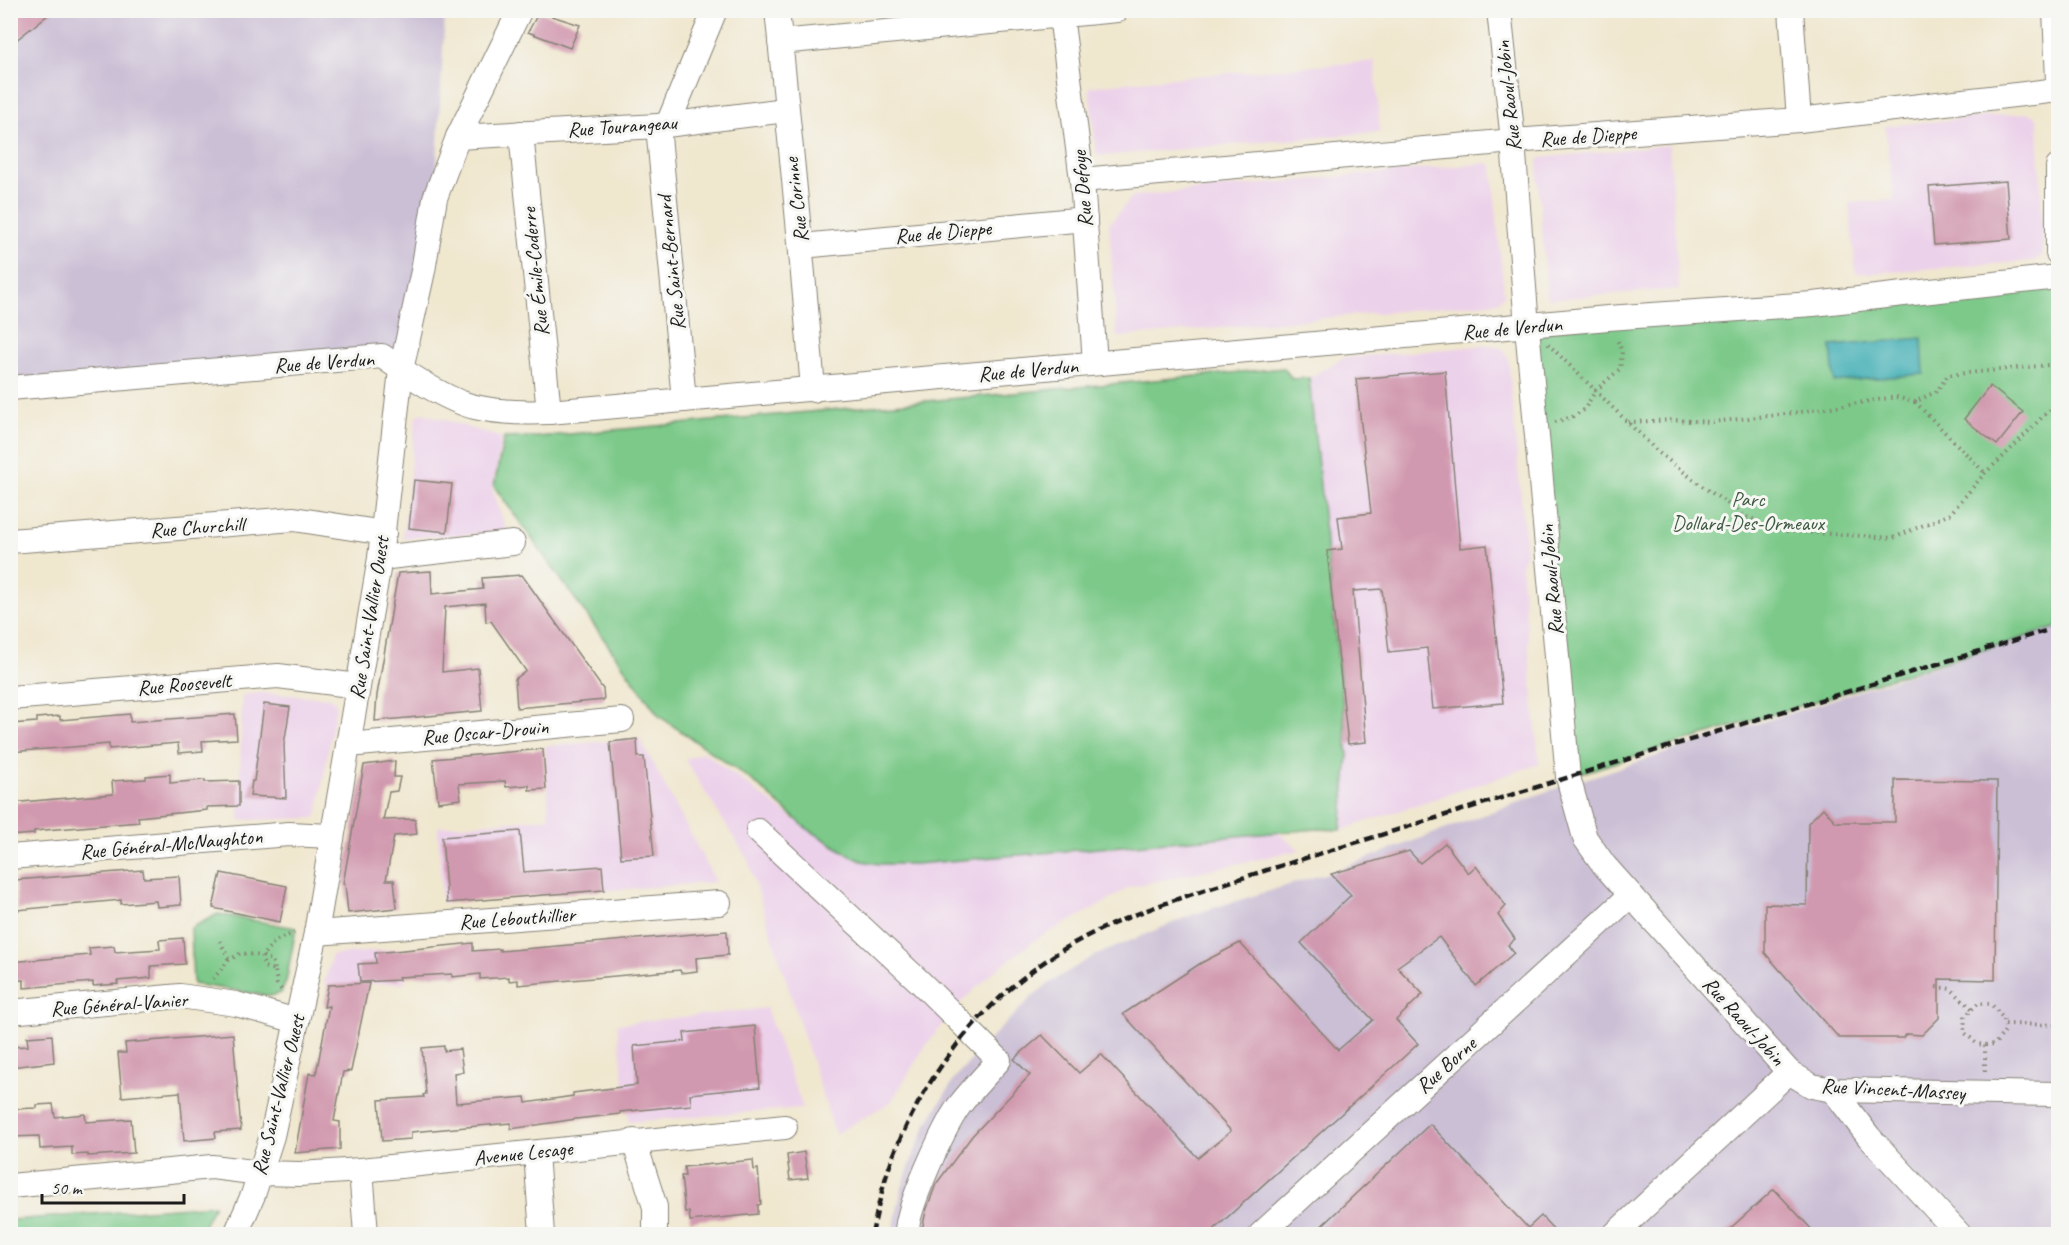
<svg xmlns="http://www.w3.org/2000/svg" width="2069" height="1245" viewBox="0 0 2069 1245" font-family="Caveat,sans-serif">
<rect width="100%" height="100%" fill="#f6f6f2"/>
<filter id="ink" filterUnits="userSpaceOnUse"><feTurbulence type="fractalNoise" baseFrequency=".0167" numOctaves="2"/><feDisplacementMap in="SourceGraphic" scale="12" xChannelSelector="R" yChannelSelector="G"/><feConvolveMatrix kernelMatrix="1 2 1 2 8 2 1 2 1" color-interpolation-filters="sRGB"/></filter>
<filter id="wash" filterUnits="userSpaceOnUse"><feTurbulence type="fractalNoise" baseFrequency=".008" numOctaves="4" result="noise"/><feDisplacementMap in="SourceGraphic" scale="24" xChannelSelector="R" yChannelSelector="G"/><feGaussianBlur stdDeviation="1.35" result="paint"/><feColorMatrix in="noise" values="0 0 0 0 0 0 0 0 0 0 0 0 0 0 0 0 0 1.4 0 .05"/><feComposite in="paint" operator="in"/></filter>
<g filter="url(#wash)">
<rect width="100%" height="100%" fill="#f0e7cf"/>
<!-- built -->
<g fill="#ecd1ea">
<polygon points="1375,61 1380,132 1100,156 1096,152 1089,87 1138,81"/>
<polygon points="2027,113 2033,115 2038,120 2043,249 2040,257 2034,261 1856,274 1849,203 1894,200 1885,126"/>
<polygon points="1669,145 1679,289 1549,299 1547,296 1537,164 1540,158"/>
<polygon points="1489,163 1492,166 1504,295 1498,302 1117,337 1109,224 1133,196"/>
<polygon points="1491,345 1503,349 1508,358 1526,553 1521,565 1539,764 1341,830 1348,756 1309,378 1344,358"/>
<polygon points="423,413 502,438 492,489 507,532 403,538 416,417"/>
<polygon points="261,693 329,698 334,701 336,705 317,816 313,818 239,820 242,695"/>
<polygon points="640,739 716,882 442,903 438,827 549,818 545,746"/>
<polygon points="703,752 806,828 862,861 892,865 916,864 1277,832 1300,850 1129,887 1104,903 1038,938 992,973 957,1006 926,1045 891,1102 835,1134 748,860 685,760"/>
<polygon points="400,949 405,983 324,985 332,955"/>
<polygon points="766,1008 803,1108 629,1122 617,1024"/>
</g>
<!-- industrial -->
<g fill="#cbbfd5">
<polygon points="11,11 445,11 435,198 401,370 381,356 11,380"/>
<polygon points="2058,623 2058,1234 892,1234 902,1187 915,1152 927,1124 955,1078 991,1038 1035,994 1057,978 1092,957 1194,914 1328,873 1548,791 2051,629"/>
</g>
<!-- green -->
<g fill="#7bc989" stroke="#4c7252" stroke-width="1.5">
<polygon points="2058,277 2058,627 1568,777 1527,327"/>
<polygon points="1284,368 1292,379 1309,378 1348,756 1341,830 1317,829 916,864 879,864 862,861 851,856 806,828 754,782 659,716 494,486 504,438 537,437"/>
<polygon points="218,914 296,928 286,982 281,993 271,996 193,984 191,928"/>
<polygon points="214,1205 200,1234 11,1234 11,1220"/>
</g>
<!-- water -->
<polygon fill="#3aacb2" stroke="#2b6467" stroke-width="1.5" points="1922,338 1924,374 1834,382 1831,346"/>
<g id="blocks">
<!-- building -->
<g fill="#d199af">
<polygon points="10,10 54,10 10,45"/>
<polygon points="539,12 580,25 570,48 528,32"/>
<polygon points="2006,181 2011,239 1934,245 1929,187"/>
<polygon points="1445,371 1460,548 1487,545 1503,703 1433,709 1427,648 1389,652 1382,589 1353,591 1366,742 1348,744 1327,551 1342,549 1338,517 1371,513 1356,379"/>
<polygon points="1990,386 2023,412 1997,445 1964,419"/>
<polygon points="414,480 452,484 447,532 409,528"/>
<polygon points="431,571 432,594 483,589 482,578 522,575 603,689 604,700 517,708 515,679 526,671 491,621 486,622 485,603 445,607 442,672 478,668 482,711 375,721 377,695 398,573"/>
<polygon points="264,704 290,707 284,745 286,798 250,796 252,781 254,781"/>
<polygon points="130,714 130,722 235,714 237,739 202,741 203,751 179,753 178,743 109,749 109,744 10,752 10,724 37,722 37,718 60,716 60,720"/>
<polygon points="637,739 638,757 644,757 654,856 621,858 610,742"/>
<polygon points="543,749 546,789 529,790 529,785 506,787 505,781 459,784 461,799 438,802 433,759"/>
<polygon points="395,761 394,777 400,777 397,791 389,792 383,820 415,819 417,834 394,836 386,880 394,880 397,908 348,913 345,884 343,884 364,765"/>
<polygon points="170,774 170,783 205,780 205,782 239,781 239,806 207,807 207,810 138,817 139,822 34,831 34,834 10,836 10,803 113,794 112,781 146,779 146,776"/>
<polygon points="1895,780 1997,781 1995,980 1939,979 1939,1018 1922,1035 1907,1034 1903,1038 1839,1038 1765,953 1765,904 1807,905 1808,823 1823,808 1836,822 1895,822"/>
<polygon points="520,831 524,872 602,866 604,890 447,903 442,837"/>
<polygon points="1445,843 1468,873 1476,866 1506,906 1498,915 1515,939 1508,945 1514,953 1476,986 1439,937 1397,967 1423,994 1396,1020 1418,1044 1209,1234 921,1234 926,1211 936,1184 972,1136 1030,1075 1014,1059 1042,1035 1079,1073 1101,1054 1198,1158 1231,1131 1123,1014 1201,963 1240,943 1338,1050 1373,1020 1301,943 1351,895 1331,874 1409,851 1420,863"/>
<polygon points="143,870 144,878 179,876 181,905 157,907 156,901 121,904 121,900 17,910 15,880"/>
<polygon points="221,873 287,886 280,922 213,908"/>
<polygon points="727,931 728,955 696,958 697,971 681,973 680,970 518,985 518,980 509,981 509,977 480,979 480,974 452,977 452,974 398,977 399,980 360,982 358,964 376,963 375,953 473,943 473,951 500,949 500,951"/>
<polygon points="183,938 185,964 151,966 151,978 117,981 118,984 93,986 93,982 24,988 24,980 10,981 10,962 90,955 89,948 114,946 115,952 160,949 159,940"/>
<polygon points="369,983 351,1071 343,1072 334,1121 340,1122 340,1149 295,1153 309,1073 316,1074 329,1006 324,1007 328,985"/>
<polygon points="755,1026 760,1087 690,1094 691,1105 620,1112 620,1114 576,1119 511,1129 511,1123 411,1132 411,1139 382,1141 379,1100 424,1097 423,1095 426,1094 422,1048 444,1046 444,1051 460,1049 463,1072 454,1073 456,1103 525,1097 526,1103 573,1096 573,1093 637,1085 634,1046 685,1041 684,1033"/>
<polygon points="233,1034 241,1130 215,1132 216,1138 184,1141 180,1092 122,1097 118,1053 126,1053 125,1043"/>
<polygon points="52,1035 54,1062 10,1067 10,1047 28,1046 27,1037"/>
<polygon points="53,1104 55,1117 85,1114 86,1122 131,1119 134,1153 88,1156 88,1154 72,1155 72,1147 40,1149 39,1136 10,1137 10,1109 37,1108 37,1105"/>
<polygon points="1430,1124 1528,1228 1541,1216 1558,1234 1313,1234"/>
<polygon points="804,1152 808,1178 790,1180 787,1155"/>
<polygon points="753,1160 754,1170 758,1169 761,1204 758,1205 758,1214 690,1221 689,1212 685,1212 681,1176 685,1176 684,1167"/>
<polygon points="1774,1189 1816,1234 1724,1234"/>
</g>
</g>
</g>
<g filter="url(#ink)">
<use href="#blocks" fill-opacity="0" stroke="#868276" stroke-width="1.5"/>
<g fill="none" stroke-linecap="round" stroke-linejoin="round">
<defs>
<g id="minor">
<path d="M777,10C790,137 803,263 813,390"/>
<polyline points="1499,10 1513,141 1527,327 1568,777 1585,838 1604,865 1789,1072"/>
<polyline points="1791,10 1799,120"/>
<polyline points="2055,10 2058,81"/>
<polyline points="1061,15 1082,180 1095,363"/>
<polyline points="780,42 1117,10"/>
<polyline points="668,124 715,10"/>
<polyline points="658,126 684,400"/>
<polyline points="521,133 549,412"/>
<polyline points="458,137 658,126 786,110"/>
<polyline points="2058,167 2058,253"/>
<polyline points="1082,180 1513,141 1799,120 2058,90"/>
<polyline points="802,246 1085,219"/>
<path d="M10,388L382,356C405,373 448,401 475,407C500,413 524,413 549,412L1608,318L1813,304L2058,277"/>
<polyline points="10,541 294,519 384,533"/>
<polyline points="380,558 513,543"/>
<polyline points="10,698 278,676 358,686"/>
<polyline points="348,745 622,720"/>
<path d="M758,831L920,982L999,1060C986,1075 971,1090 959,1106C944,1127 905,1211 907,1234"/>
<polyline points="10,857 289,834 331,836"/>
<polyline points="316,933 719,903"/>
<polyline points="10,1012 180,996 236,1004 297,1021"/>
<polyline points="1833,1090 1869,1137 1959,1234"/>
<polyline points="634,1141 655,1207 655,1234"/>
<polyline points="536,1153 542,1234"/>
<polyline points="361,1170 366,1234"/>
<polyline points="10,1186 212,1167 260,1173 300,1174 361,1170 785,1127"/>
<polyline points="236,1234 253,1195 272,1136 316,933 380,558 401,370 423,271 435,198 458,137 520,10"/>
<polyline points="1261,1234 1631,895"/>
<polyline points="1615,1234 1789,1072 1812,1086 1833,1090 2058,1094"/>
</g>
</defs>
<!-- minor casing -->
<use href="#minor" stroke="#868276" stroke-width="26"/>
<!-- path -->
<g stroke="#868276" stroke-width="4" stroke-dasharray="1.5 4.5" stroke-linecap="butt">
<polyline points="1548,344 1659,453 1702,486 1747,517 1785,531 1893,538 1950,514 1985,473 2004,456 2057,402"/>
<polyline points="1915,402 1985,473"/>
<polyline points="2058,403 2058,354"/>
<polyline points="1555,422 1572,417 1584,410 1596,390 1620,369 1622,352 1617,339"/>
<polyline points="1628,422 1675,420 1712,422 1786,414 1896,397 1915,402 1937,391 1948,375 2058,364"/>
<polyline points="220,941 229,960"/>
<polyline points="275,969 272,960 262,956 275,941 294,933"/>
<polyline points="213,979 229,960 241,953 262,956 264,967 275,970 277,984 283,992"/>
<polyline points="1936,987 1951,989 1972,1009 1965,1017 1964,1032 1977,1044 1985,1045 1985,1074"/>
<polyline points="1972,1009 1978,1003 1991,1004 2004,1019 2005,1031 1995,1044 1985,1045"/>
<polyline points="2005,1024 2058,1025"/>
</g>
<!-- minor -->
<use href="#minor" stroke="#fff" stroke-width="24"/>
<!-- rail -->
<path stroke="#1c1c1c" stroke-width="4.5" stroke-dasharray="9 4.5" stroke-linecap="butt" d="M872,1234C878,1207 884,1178 895,1152C931,1061 1000,981 1087,936C1145,907 1209,889 1270,869L2058,627"/>
</g>
</g>
<g text-anchor="middle" stroke-width="6" stroke-linejoin="round" paint-order="stroke">
<!-- street labels -->
<g font-size="21" fill="#1c1c1c" stroke="#f6f6f2">
<text transform="translate(1508 96) rotate(-96)" y="7">Rue Raoul-Jobin</text>
<text transform="translate(622 126) rotate(-4)" y="7">Rue Tourangeau</text>
<text transform="translate(1588 136) rotate(-4)" y="7">Rue de Dieppe</text>
<text transform="translate(1082 189) rotate(-95)" y="7">Rue Defoye</text>
<text transform="translate(796 200) rotate(-97)" y="7">Rue Corinne</text>
<text transform="translate(943 232) rotate(-5)" y="7">Rue de Dieppe</text>
<text transform="translate(671 263) rotate(-96)" y="7">Rue Saint-Bernard</text>
<text transform="translate(535 272) rotate(-96)" y="7">Rue Émile-Coderre</text>
<text transform="translate(1512 328) rotate(-5)" y="7">Rue de Verdun</text>
<text transform="translate(324 362) rotate(-4)" y="7">Rue de Verdun</text>
<text transform="translate(1028 370) rotate(-5)" y="7">Rue de Verdun</text>
<text transform="translate(197 527) rotate(-4)" y="7">Rue Churchill</text>
<text transform="translate(1551 580) rotate(-95)" y="7">Rue Raoul-Jobin</text>
<text transform="translate(369 618) rotate(-81)" y="7">Rue Saint-Vallier Ouest</text>
<text transform="translate(184 684) rotate(-5)" y="7">Rue Roosevelt</text>
<text transform="translate(485 732) rotate(-5)" y="7">Rue Oscar-Drouin</text>
<text transform="translate(171 844) rotate(-5)" y="7">Rue Général-McNaughton</text>
<text transform="translate(517 918) rotate(-4)" y="7">Rue Lebouthillier</text>
<text transform="translate(119 1004) rotate(-4)" y="7">Rue Général-Vanier</text>
<text transform="translate(1744 1021) rotate(48)" y="7">Rue Raoul-Jobin</text>
<text transform="translate(1446 1065) rotate(-42)" y="7">Rue Borne</text>
<text transform="translate(1893 1089) rotate(3)" y="7">Rue Vincent-Massey</text>
<text transform="translate(278 1095) rotate(-76)" y="7">Rue Saint-Vallier Ouest</text>
<text transform="translate(523 1153) rotate(-6)" y="7">Avenue Lesage</text>
</g>
<!-- park labels -->
<g font-size="21" fill="#3d5942" stroke="#f6f6f2">
<text x="1748" y="506">Parc<tspan x="1748" dy="24">Dollard-Des-Ormeaux</tspan></text>
</g>
</g>
<!-- margin -->
<rect width="2069" height="1245" fill="none" stroke="#f6f6f2" stroke-width="36"/>
<!-- scale -->
<path d="M42 1194v9h142v-9" fill="none" stroke="#1c1c1c" stroke-width="3"/>
<text x="51" y="1194" font-size="18" fill="#1c1c1c" stroke="#f6f6f2" stroke-width="4.5" paint-order="stroke">50 m</text>
</svg>
